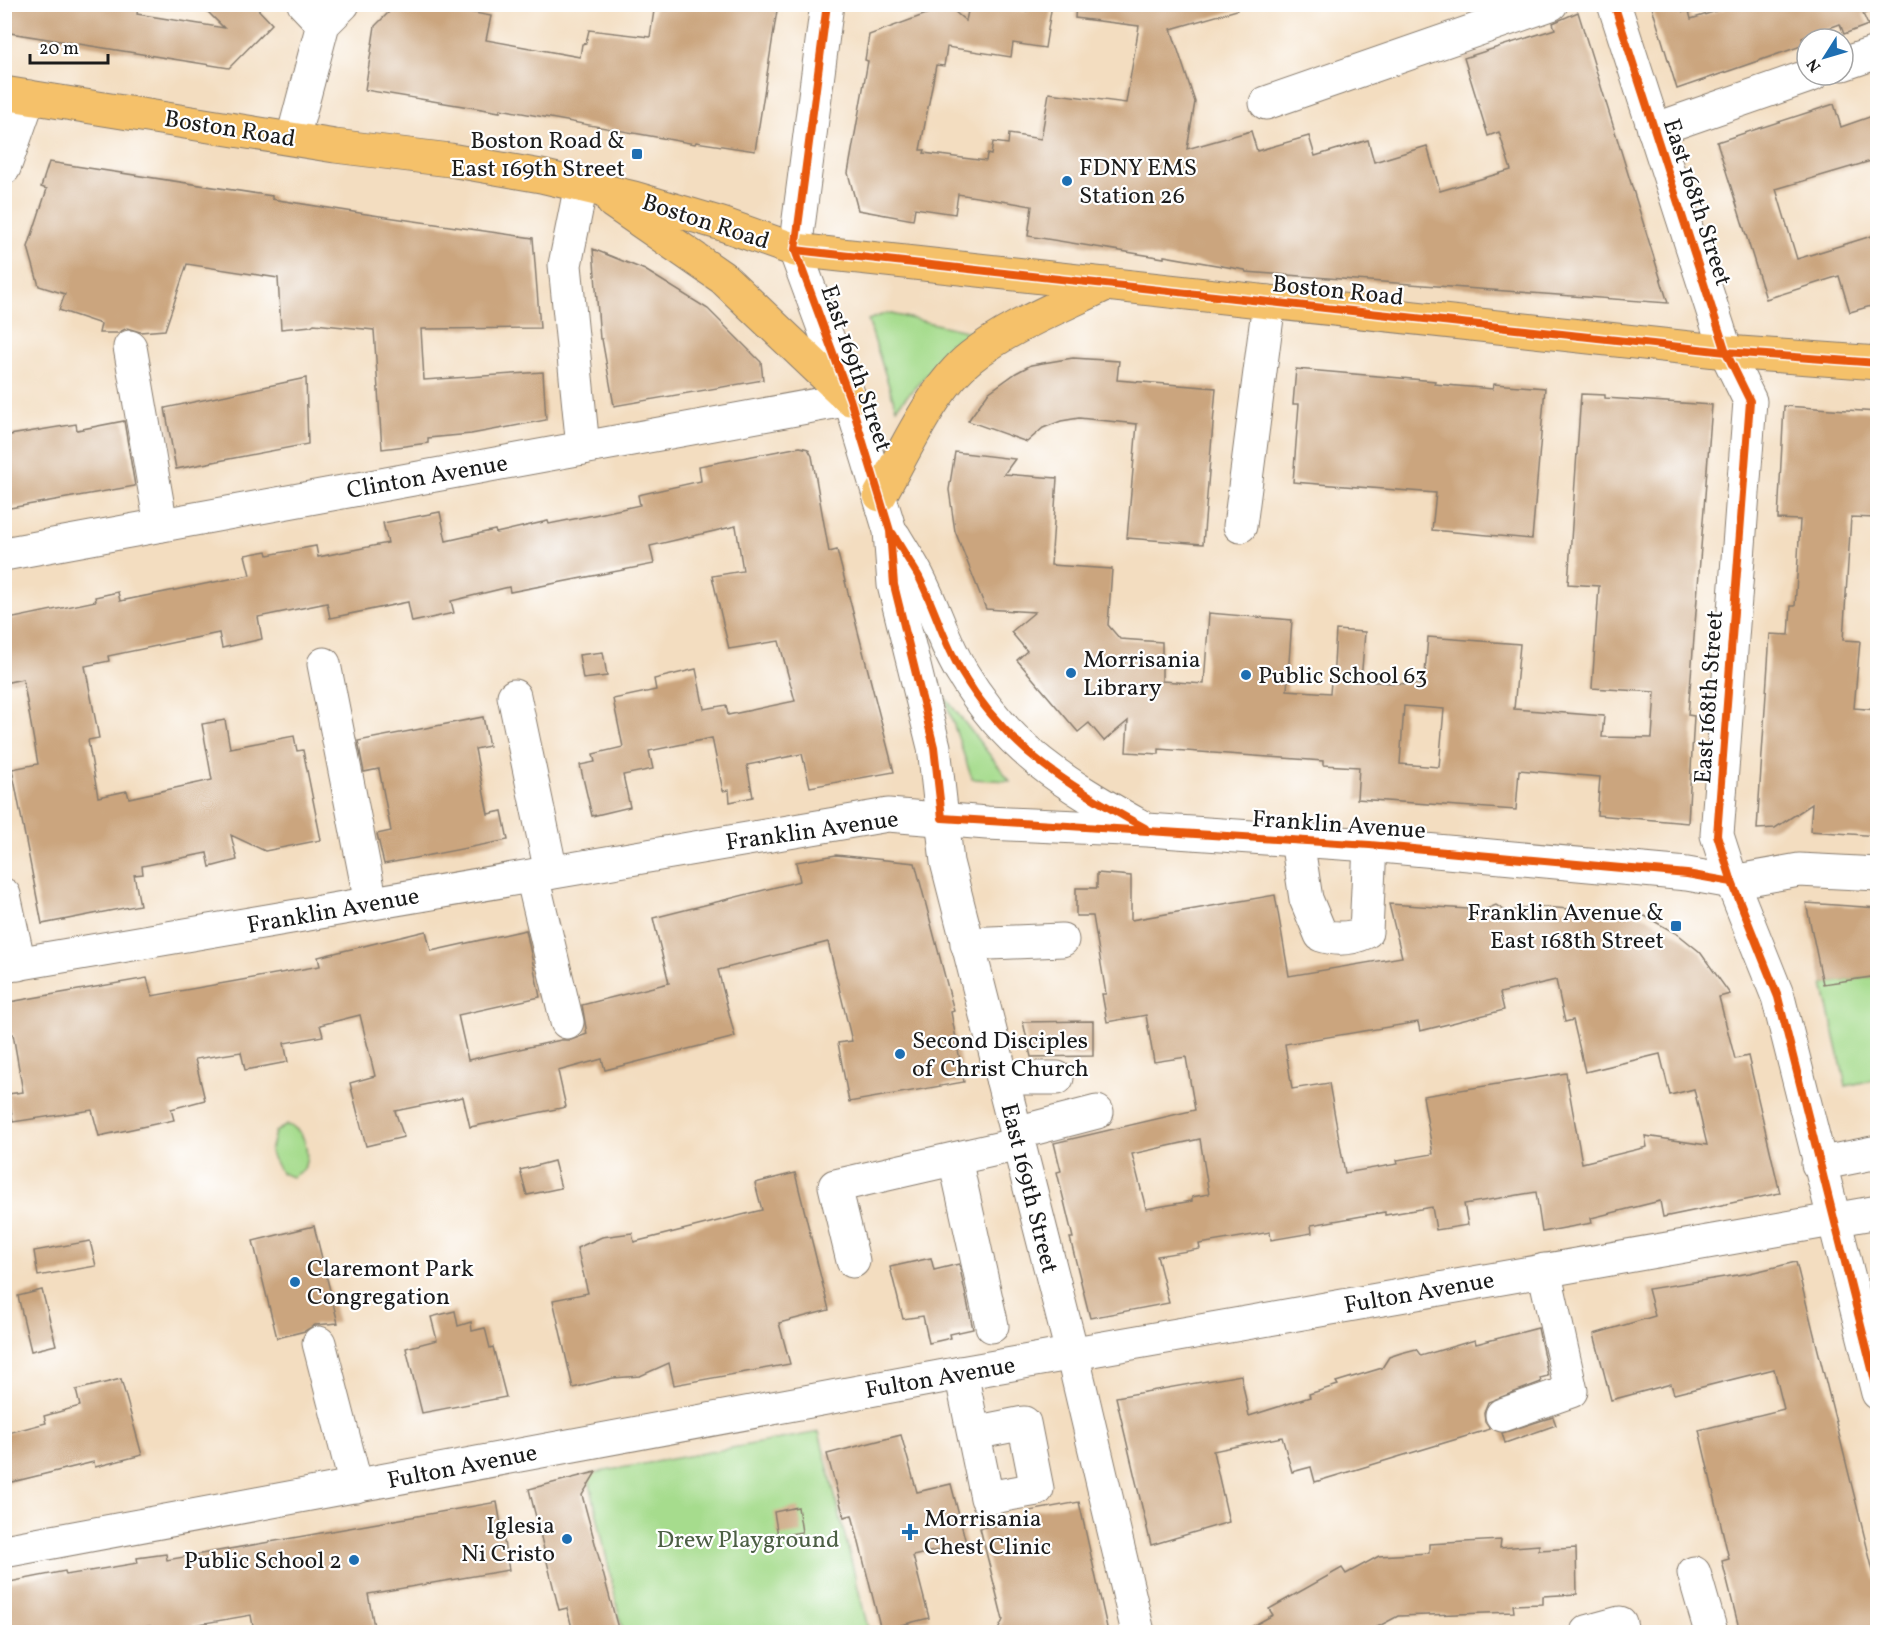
<svg xmlns="http://www.w3.org/2000/svg" width="1882" height="1637" viewBox="0 0 1882 1637" font-family="Vollkorn,serif">
<rect width="100%" height="100%" fill="#fff"/>
<filter id="ink" filterUnits="userSpaceOnUse"><feTurbulence type="fractalNoise" baseFrequency=".0167" numOctaves="2"/><feDisplacementMap in="SourceGraphic" scale="12" xChannelSelector="R" yChannelSelector="G"/><feConvolveMatrix kernelMatrix="1 2 1 2 8 2 1 2 1" color-interpolation-filters="sRGB"/></filter>
<filter id="wash" filterUnits="userSpaceOnUse"><feTurbulence type="fractalNoise" baseFrequency=".008" numOctaves="4" result="noise"/><feDisplacementMap in="SourceGraphic" scale="24" xChannelSelector="R" yChannelSelector="G"/><feGaussianBlur stdDeviation="1.35" result="paint"/><feColorMatrix in="noise" values="0 0 0 0 0 0 0 0 0 0 0 0 0 0 0 0 0 1.4 0 .05"/><feComposite in="paint" operator="in"/></filter>
<g filter="url(#wash)">
<rect width="100%" height="100%" fill="#f3ddc0"/>
<!-- green -->
<g fill="#a6dc8d" stroke="#617c54" stroke-width="1.5">
<polygon points="887,313 975,333 943,357 896,408 868,320"/>
<polygon points="944,696 1010,781 972,779"/>
<polygon points="1877,976 1877,1079 1846,1086 1823,984"/>
<path d="M287,1125C306,1129 310,1153 304,1169L292,1177L281,1173L270,1152L275,1132Z"/>
<polygon points="819,1432 869,1632 623,1632 588,1474"/>
</g>
<g id="blocks">
<!-- building -->
<g fill="#cba57e" fill-rule="evenodd">
<polygon points="4,4 138,4 137,14 224,28 200,4 253,4 272,24 229,68 4,32"/>
<polygon points="397,4 459,4 458,10 491,16 486,40 580,57 582,44 586,43 589,30 650,37 655,4 778,4 755,151 696,142 695,144 500,109 500,112 365,90 375,26"/>
<polygon points="1028,4 1052,4 1045,48 1013,43 1011,57 947,47 944,66 936,65 920,150 925,150 924,153 986,161 987,154 991,155 993,142 1008,144 1009,134 1041,139 1049,93 1126,103 1139,26 1075,18 1076,4 1237,4 1237,10 1171,29 1195,102 1187,149 1251,131 1257,151 1309,136 1315,156 1368,140 1374,162 1427,146 1440,191 1511,170 1499,132 1488,136 1464,58 1555,29 1553,23 1578,12 1668,303 1246,272 1245,270 1164,256 1164,258 1028,236 1032,206 958,194 955,214 915,208 913,220 858,210 848,173 868,61 865,60 869,35 948,6 966,21 969,6 1027,11"/>
<polygon points="1651,4 1680,4 1683,12 1689,11 1691,19 1739,4 1878,4 1878,9 1863,14 1868,25 1844,34 1840,24 1802,38 1804,45 1677,89"/>
<polygon points="1834,104 1841,127 1878,114 1878,159 1776,189 1797,259 1878,234 1878,304 1850,312 1839,276 1766,299 1717,142"/>
<polygon points="49,162 272,196 272,199 366,214 533,238 540,328 421,329 424,380 543,372 546,420 471,434 428,438 428,443 382,449 374,330 314,324 311,326 281,329 278,278 187,264 165,330 140,332 127,328 118,333 99,333 101,324 59,310 65,294 39,286 28,247 47,189 41,187"/>
<polygon points="593,249 645,270 708,309 761,362 763,380 614,406 602,339 600,339"/>
<polygon points="1073,358 1119,361 1117,380 1216,388 1203,544 1127,538 1137,424 1079,418 1061,421 1043,428 1027,442 968,421 988,393 1016,373 1031,365"/>
<polygon points="1296,369 1435,381 1434,384 1493,389 1494,384 1545,388 1532,539 1432,530 1436,493 1293,482 1299,404 1293,404"/>
<polygon points="306,378 308,444 176,469 165,408"/>
<path d="M1581,394L1605,395V398L1712,405L1688,715L1694,716L1688,823L1597,815L1600,777L1519,770L1516,810L1357,799L1359,767L1323,765V761L1159,749V754L1126,752L1128,721L1104,741L1089,723L1078,732L1017,660L1027,651L1011,632L1035,612L986,609L955,531L949,490L955,452L1015,459L1004,474L1057,478L1051,565L1112,569L1108,625L1120,639L1162,642V681L1204,684L1209,613L1292,620L1287,690L1330,693L1331,682H1333L1336,630L1365,632L1361,681L1424,685L1428,637L1520,644L1514,709L1604,716L1602,737L1652,738L1655,692L1592,688L1599,586L1568,584ZM1404,706L1444,709L1439,767L1400,764Z"/>
<polygon points="1784,406 1878,412 1876,518 1851,517 1843,640 1860,641 1854,708 1878,710 1878,836 1810,831 1812,804 1775,828 1757,829 1770,634 1789,635 1791,606 1795,606 1797,576 1800,520 1778,519"/>
<polygon points="124,421 135,486 4,509 4,436 76,424 77,430"/>
<polygon points="800,447 808,449 812,456 829,552 837,550 894,772 810,787 802,754 747,765 753,797 730,802 729,790 723,791 712,738 649,751 653,769 623,775 630,807 592,816 580,765 595,762 593,754 623,747 613,699 656,690 654,679 696,669 704,709 726,705 728,715 795,701 779,641 729,649 712,576 743,571 736,526 650,546 654,564 510,592 509,587 451,601 454,613 412,622 408,602 330,618 327,603 258,617 262,639 222,648 219,633 108,656 109,661 85,666 99,738 88,740 98,797 127,791 129,798 212,780 202,724 225,720 230,748 294,736 297,751 303,750 321,840 265,851 231,835 237,860 210,867 207,853 142,866 143,874 134,875 140,905 42,924 12,769 38,764 23,679 4,683 4,620 96,601 95,597 118,592 120,601 250,575 245,555 267,551 268,555 316,546 318,557 388,543 383,523 440,512 446,541 495,530 496,533 548,521 549,524 594,515 640,505 638,495 701,481 699,466"/>
<polygon points="603,652 607,676 583,679 579,655"/>
<polygon points="483,717 489,746 475,749 488,814 502,811 508,840 384,864 377,834 391,831 379,769 364,772 358,741"/>
<polygon points="836,855 915,863 954,1011 951,1012 964,1082 849,1102 838,1043 852,1041 828,942 718,970 735,1037 605,1070 602,1059 558,1071 566,1107 470,1127 463,1097 395,1111 404,1137 366,1146 350,1083 375,1076 360,1015 320,1025 323,1036 284,1043 288,1062 245,1070 241,1052 195,1059 205,1100 171,1109 174,1120 99,1136 92,1110 13,1122 8,1094 23,1092 13,1034 4,1036 4,1003 147,978 152,996 320,966 318,957 426,931 431,951 526,930 540,997 458,1015 468,1060 561,1040 571,1040 587,1034 582,1005 669,983 653,918 800,881 796,862"/>
<path d="M1097,873L1131,876V920L1275,895L1289,976L1402,957L1389,904L1484,910L1496,905L1507,912L1532,906L1643,915L1679,935L1700,952L1730,994L1719,997L1735,1059L1748,1056L1780,1193L1663,1217L1660,1201L1591,1218L1592,1223L1542,1232L1536,1192L1464,1204L1468,1225L1436,1230L1432,1207L1385,1215V1212L1311,1225L1312,1233L1271,1240L1270,1232L1199,1244L1200,1249L1157,1256L1169,1303L1090,1318L1070,1238H1073L1057,1172L1061,1171L1054,1143L1195,1110L1186,1057L1154,1062L1146,1015L1107,1022L1102,994H1106L1093,916H1076V888H1097ZM1556,980L1565,1022L1573,1020L1585,1072L1660,1054L1670,1095L1694,1089L1707,1145L1645,1136L1647,1147L1582,1163L1566,1073L1423,1096L1433,1154L1397,1160L1398,1164L1345,1173L1329,1083L1292,1089L1285,1044L1418,1022L1420,1031L1504,1010L1500,993ZM1200,1139L1209,1194L1192,1197V1201L1146,1209L1132,1154Z"/>
<polygon points="1806,903 1878,908 1878,976 1823,984"/>
<polygon points="1093,1021 1093,1056 1031,1057 1023,1022"/>
<polygon points="554,1161 561,1188 527,1195 520,1170"/>
<polygon points="795,1173 829,1310 779,1323 790,1364 674,1385 669,1363 640,1376 613,1378 573,1388 553,1300 588,1293 577,1248 602,1237 632,1233 634,1242 762,1210 755,1183"/>
<polygon points="314,1226 338,1323 315,1325 305,1331 277,1338 253,1241"/>
<polygon points="90,1241 96,1266 38,1276 34,1251"/>
<polygon points="931,1258 934,1270 959,1264 973,1329 950,1334 951,1338 929,1343 923,1316 903,1319 890,1267"/>
<polygon points="1796,1262 1878,1591 1878,1632 1740,1632 1722,1561 1729,1559 1699,1430 1784,1409 1774,1369 1674,1394 1671,1384 1611,1400 1594,1334 1655,1316 1648,1289 1750,1273"/>
<polygon points="42,1290 56,1345 31,1351 18,1296"/>
<polygon points="455,1311 458,1326 471,1322 472,1331 485,1328 490,1348 493,1347 506,1397 422,1413 406,1348 437,1340 431,1317"/>
<polygon points="1538,1328 1548,1376 1540,1378 1541,1382 1488,1402 1484,1412 1485,1422 1490,1429 1315,1482 1311,1467 1292,1472 1282,1437 1213,1451 1229,1522 1151,1545 1116,1397 1241,1375 1249,1416 1310,1397 1309,1394 1338,1385 1336,1382 1382,1368 1389,1357 1401,1353 1416,1349 1421,1356 1475,1340 1476,1344"/>
<polygon points="121,1379 142,1455 95,1467 94,1462 4,1484 4,1434 46,1423 44,1416 80,1406 76,1390"/>
<polygon points="1553,1417 1556,1425 1505,1443 1502,1433"/>
<polygon points="901,1435 917,1492 951,1484 966,1543 913,1556 929,1618 881,1630 852,1515 844,1517 827,1454"/>
<polygon points="596,1472 582,1495 619,1632 573,1632 567,1608 559,1610 529,1489"/>
<polygon points="497,1502 509,1570 368,1594 375,1632 254,1632 251,1615 193,1625 195,1632 151,1632 150,1626 110,1632 4,1632 4,1583 65,1571 66,1575 138,1563 137,1558 166,1554 167,1560"/>
<polygon points="1079,1502 1108,1632 997,1632 1003,1620 980,1528 1030,1519 1029,1511"/>
<polygon points="798,1507 802,1532 778,1536 774,1512"/>
<polygon points="1501,1540 1500,1548 1539,1545 1539,1550 1576,1548 1577,1594 1543,1596 1543,1604 1513,1605 1514,1612 1398,1616 1368,1632 1242,1632 1273,1615 1269,1609 1342,1568 1346,1574 1379,1556 1429,1553 1429,1544"/>
</g>
</g>
</g>
<g filter="url(#ink)">
<use href="#blocks" fill-opacity="0" stroke="#887c6e" stroke-width="1.5"/>
<g fill="none" stroke-linecap="round" stroke-linejoin="round">
<defs>
<g id="minor">
<polyline points="304,4 323,24"/>
<polyline points="827,4 795,250 850,399 890,531 894,585 934,747 947,862 1072,1353 1138,1632"/>
<polyline points="1614,4 1726,352 1750,401 1717,835 1732,882 1778,997 1878,1393"/>
<polyline points="1843,64 1878,52"/>
<polyline points="1266,103 1551,4"/>
<polyline points="1654,130 1812,75"/>
<polyline points="293,138 323,24 343,4"/>
<polyline points="4,168 29,97"/>
<polyline points="581,185 565,265 583,448"/>
<polyline points="130,347 161,525"/>
<polyline points="1240,526 1269,302"/>
<path d="M894,536C902,550 912,564 919,579C935,610 944,644 963,674C1009,750 1065,784 1140,826"/>
<polyline points="4,554 850,399"/>
<polyline points="324,664 371,903"/>
<polyline points="514,696 551,872"/>
<path d="M1297,840L1306,899L1321,935C1336,940 1351,939 1366,932L1370,845"/>
<polyline points="532,876 567,1022"/>
<polyline points="4,895 19,964"/>
<polyline points="967,944 1062,940"/>
<polyline points="4,966 888,815 987,823 1147,830 1370,845 1687,874 1732,882 1799,870 1878,874"/>
<polyline points="1002,1078 1057,1078"/>
<polyline points="1016,1133 1097,1112"/>
<polyline points="955,1159 992,1326"/>
<polyline points="1818,1164 1878,1152"/>
<polyline points="853,1261 835,1186 1019,1144"/>
<polyline points="319,1343 356,1486"/>
<polyline points="961,1373 987,1498 1037,1489 1024,1423 974,1433"/>
<polyline points="1502,1415 1571,1391 1544,1270"/>
<polyline points="4,1551 961,1373 1878,1212"/>
<polyline points="1694,1573 1711,1632"/>
<polyline points="1587,1632 1620,1623 1622,1632"/>
</g>
<g id="major">
<polyline points="4,93 335,146 450,160 541,176 634,198 722,224 795,250 1726,352 1878,363"/>
<polyline points="613,202 723,278 850,399"/>
<path d="M880,495C904,453 933,387 971,357C1010,326 1062,306 1106,284"/>
</g>
</defs>
<!-- minor casing -->
<use href="#minor" stroke="#887c6e" stroke-width="35"/>
<!-- major casing -->
<use href="#major" stroke="#887c6e" stroke-width="35"/>
<!-- minor -->
<use href="#minor" stroke="#fff" stroke-width="33"/>
<!-- major -->
<use href="#major" stroke="#f5c16b" stroke-width="33"/>
<defs>
<g id="cycleway">
<polyline points="827,4 795,250 850,399 890,531 894,585 934,747 942,818 1370,845 1687,874 1732,882"/>
<polyline points="1614,4 1726,352 1750,401 1717,835 1732,882 1778,997 1878,1393"/>
<polyline points="795,250 1726,352 1878,363"/>
<path d="M893,534C901,549 911,563 919,577C935,609 944,643 962,673C1007,749 1070,787 1145,828"/>
</g>
</defs>
<!-- cycleway casing -->
<use href="#cycleway" stroke="#fff" stroke-width="11"/>
<!-- cycleway -->
<use href="#cycleway" stroke="#e8590c" stroke-width="8"/>
</g>
</g>
<!-- markers -->
<g fill="#1f6fb2" stroke="#fff" stroke-width="2">
<rect x="631" y="148" width="12" height="12" rx="3"/>
<circle cx="1067" cy="181" r="6"/>
<circle cx="1071" cy="673" r="6"/>
<circle cx="1246" cy="675" r="6"/>
<rect x="1670" y="920" width="12" height="12" rx="3"/>
<circle cx="900" cy="1054" r="6"/>
<circle cx="295" cy="1282" r="6"/>
<path d="M907 1523h6v6h6v6h-6v6h-6v-6h-6v-6h6z"/>
<circle cx="567" cy="1539" r="6"/>
<circle cx="354" cy="1560" r="6"/>
</g>
<g text-anchor="middle" stroke-width="4.5" stroke-linejoin="round" paint-order="stroke">
<!-- street labels -->
<g font-size="24" fill="#1c1c1c" stroke="#fff">
<text transform="translate(230 128) rotate(9)" y="8">Boston Road</text>
<text transform="translate(1698 202) rotate(72)" y="8">East 168th Street</text>
<text transform="translate(706 221) rotate(18)" y="8">Boston Road</text>
<text transform="translate(1338 290) rotate(6)" y="8">Boston Road</text>
<text transform="translate(857 368) rotate(71)" y="8">East 169th Street</text>
<text transform="translate(427 476) rotate(-10)" y="8">Clinton Avenue</text>
<text transform="translate(1708 697) rotate(-86)" y="8">East 168th Street</text>
<text transform="translate(1339 824) rotate(4)" y="8">Franklin Avenue</text>
<text transform="translate(812 830) rotate(-8)" y="8">Franklin Avenue</text>
<text transform="translate(333 910) rotate(-10)" y="8">Franklin Avenue</text>
<text transform="translate(1030 1188) rotate(76)" y="8">East 169th Street</text>
<text transform="translate(1419 1292) rotate(-10)" y="8">Fulton Avenue</text>
<text transform="translate(940 1377) rotate(-10)" y="8">Fulton Avenue</text>
<text transform="translate(462 1466) rotate(-11)" y="8">Fulton Avenue</text>
</g>
<!-- poi labels -->
<g font-size="24" fill="#1c1c1c" stroke="#fff" text-anchor="start">
<text x="625" y="148" text-anchor="end">Boston Road &amp;<tspan x="625" dy="28">East 169th Street</tspan></text>
<text x="1079" y="175">FDNY EMS<tspan x="1079" dy="28">Station 26</tspan></text>
<text x="1083" y="667">Morrisania<tspan x="1083" dy="28">Library</tspan></text>
<text x="1258" y="683">Public School 63</text>
<text x="1664" y="920" text-anchor="end">Franklin Avenue &amp;<tspan x="1664" dy="28">East 168th Street</tspan></text>
<text x="912" y="1048">Second Disciples<tspan x="912" dy="28">of Christ Church</tspan></text>
<text x="307" y="1276">Claremont Park<tspan x="307" dy="28">Congregation</tspan></text>
<text x="924" y="1526">Morrisania<tspan x="924" dy="28">Chest Clinic</tspan></text>
<text x="555" y="1533" text-anchor="end">Iglesia<tspan x="555" dy="28">Ni Cristo</tspan></text>
<text x="342" y="1568" text-anchor="end">Public School 2</text>
</g>
<!-- park labels -->
<g font-size="24" fill="#4c5f44" stroke="#fff">
<text x="748" y="1547">Drew Playground</text>
</g>
</g>
<!-- margin -->
<rect width="1882" height="1637" fill="none" stroke="#fff" stroke-width="24"/>
<!-- north arrow -->
<g transform="translate(1825 57) rotate(233)"><circle r="28" fill="#ffffff" stroke="#a4a4a4" stroke-width="1.5"/>
<path d="M0-4.5L10 22L0 15L-10 22Z" fill="#1f6fb2"/>
<text y="-9" font-size="16" font-weight="bold" text-anchor="middle" fill="#1c1c1c">N</text>
</g>
<!-- scale -->
<path d="M30 54v9h78v-9" fill="none" stroke="#1c1c1c" stroke-width="3"/>
<text x="39" y="54" font-size="18" fill="#1c1c1c" stroke="#ffffff" stroke-width="4.5" paint-order="stroke">20 m</text>
</svg>
